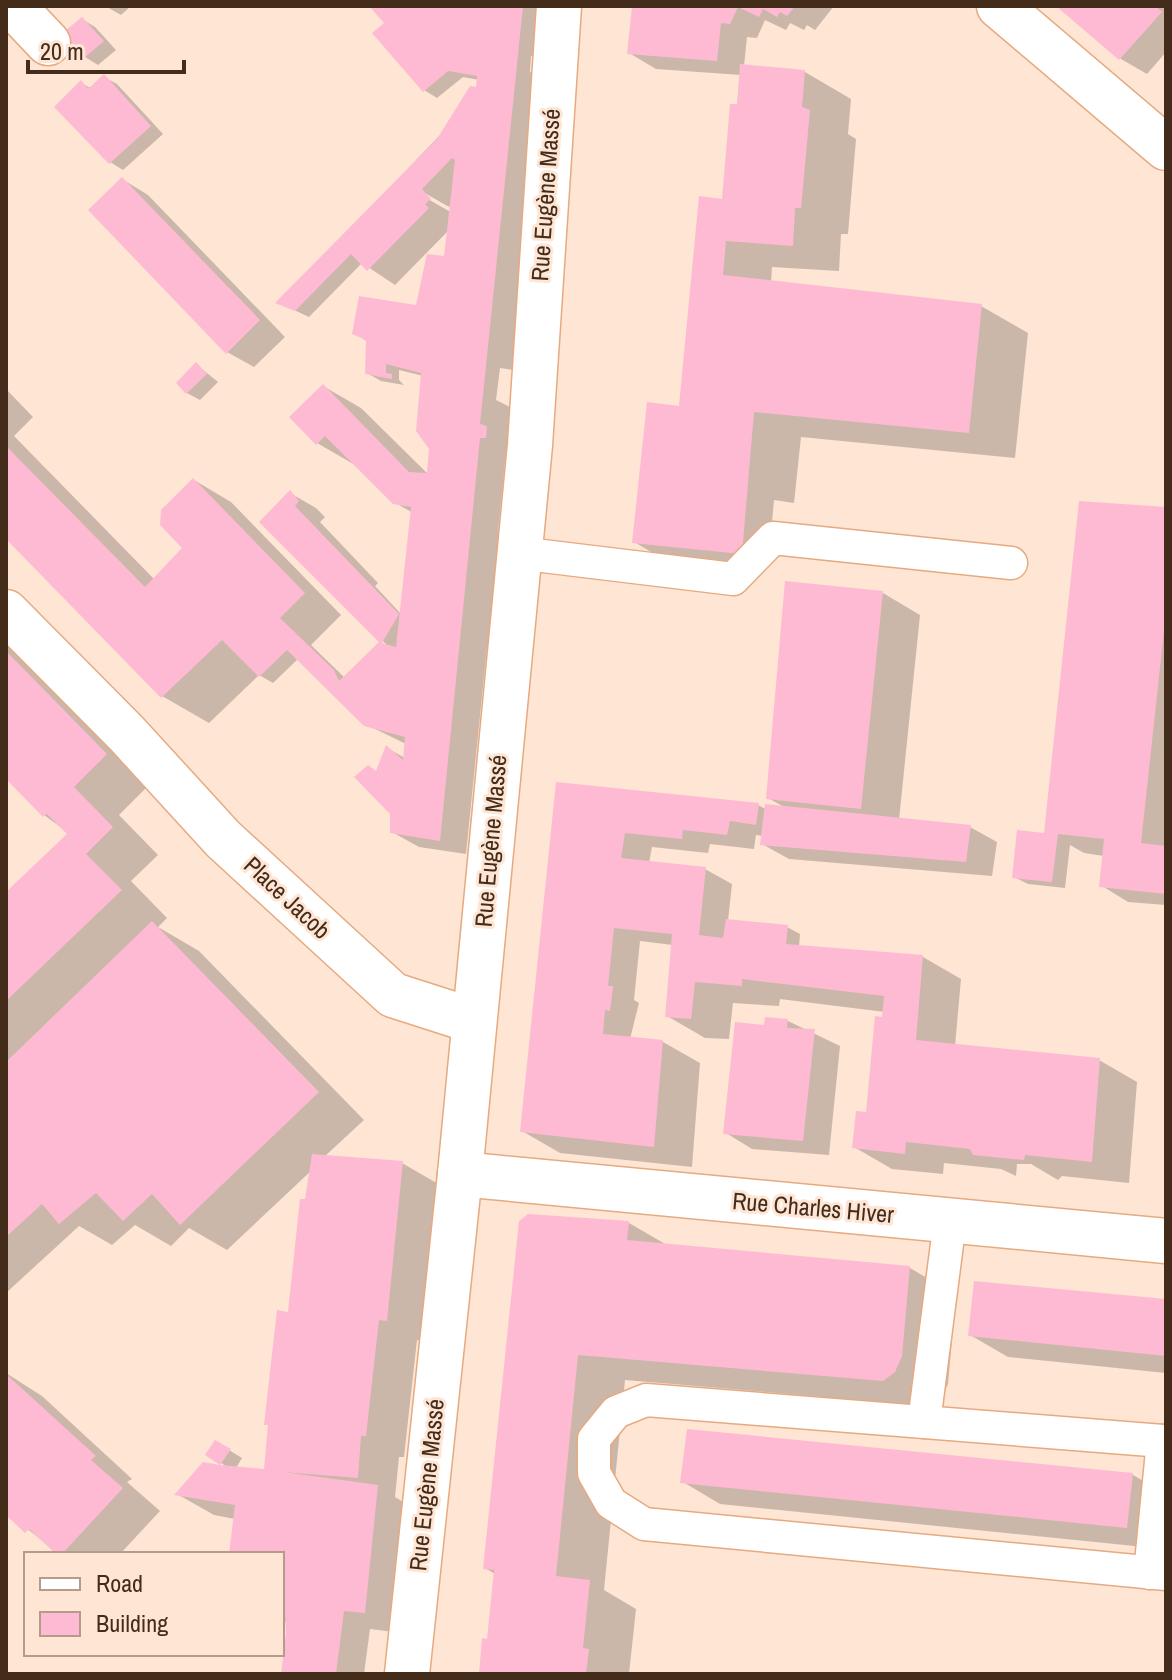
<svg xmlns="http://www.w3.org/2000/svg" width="1172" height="1680" viewBox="0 0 1172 1680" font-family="'Archivo Narrow',sans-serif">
<rect width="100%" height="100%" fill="#fee5d4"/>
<!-- shadow -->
<g fill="#0003" fill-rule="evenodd">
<polygon points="105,6 131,6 121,15"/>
<path d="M371,6H562L545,59L531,56L530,72L554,86L514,370L500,368L496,400L510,407L507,439L513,443L512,452H506L498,532L509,538L498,648L487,647L466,854L419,847L392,832L387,748L405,758L406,744L365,724L298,659L273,683L259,675L209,723L162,696L6,537V389L33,417L14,436L155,580L185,548L194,480L231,502L341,615L311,645L346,679L389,647L261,522L290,493L316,508L325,517L320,522L378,583L375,586L401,614L413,513L394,502L355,465L317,443L323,386L361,408L429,475L432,449L423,376L399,370V380L404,385L381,381L367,373L368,342L354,333L417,307L446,258L451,228L395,285L362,263L309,317L279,303L443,132L478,89L479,80L463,77L437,98L424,90L386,23ZM423,192L449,207L454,198V214L421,195Z"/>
<polygon points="634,6 834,6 815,30 807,25 804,30 790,23 786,30 765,20 757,38 747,37 744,66 805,72 851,99 848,134 856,139 848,234 841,234 839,271 772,267 771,283 981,306 1028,333 1015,458 801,437 794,503 774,500 768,568 660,557 634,542 681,408 724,201 741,75 656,69 629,53"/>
<polygon points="1059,6 1161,6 1166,10 1166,52 1147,74 1121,59"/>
<polygon points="82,19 95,27 116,50 98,65 85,57"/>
<polygon points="104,77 117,84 163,134 123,170 110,162 81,83 92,89"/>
<polygon points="122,179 148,195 285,337 254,367 227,352"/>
<polygon points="197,365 218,382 200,400 187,393"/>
<polygon points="1166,509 1166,905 1128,902 1102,886 1104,856 1084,853 1070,845 1065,888 1028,884 1014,877 1054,836"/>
<polygon points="883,593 920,615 899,820 970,827 997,842 992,876 789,859 762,844 763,836 756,835 754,849 710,844 708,853 652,847 649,863 705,869 732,884 728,921 787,927 800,934 799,947 923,957 961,979 955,1046 1099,1060 1137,1082 1129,1183 1062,1176 1058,1180 1031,1164 1017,1164 1016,1176 1001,1169 944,1163 943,1174 892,1169 854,1147 868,1114 885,1012 780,999 779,1006 733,1003 729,1039 705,1038 667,1016 673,945 640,941 634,1000 639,1003 630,1039 663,1042 700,1063 692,1167 560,1153 522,1131 557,784 758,805 767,810 786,808 768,798"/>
<polygon points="6,632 152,782 119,815 158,855 131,881 167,918 158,927 199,951 364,1120 324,1157 402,1163 440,1185 425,1342 417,1340 404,1457 399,1457 395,1497 415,1509 402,1633 370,1629 364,1674 283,1674 288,1633 286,1622 282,1623 282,1554 231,1554 235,1519 214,1515 177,1494 227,1467 208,1454 216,1442 242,1458 236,1468 266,1472 312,1170 227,1250 189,1228 171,1246 135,1225 112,1245 79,1226 6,1293 6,895 70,834 44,815 6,776"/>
<polygon points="788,1021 840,1046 829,1155 752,1149 726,1133 766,1027"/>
<polygon points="529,1216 629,1223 667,1245 910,1268 956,1295 948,1384 942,1398 930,1406 625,1380 604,1590 636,1609 629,1674 481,1674 489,1641 495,1574 485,1568"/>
<polygon points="1166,1301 1166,1373 1008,1357 970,1335"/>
<polygon points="6,1373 42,1396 132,1479 127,1482 160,1511 120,1554 59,1554 6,1512"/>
<polygon points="1133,1475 1166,1494 1164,1549 720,1504 683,1482"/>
</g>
<!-- building -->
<g fill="#febad3">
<polygon points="369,6 523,6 480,424 487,426 486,438 480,438 440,841 390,833 390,814 354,777 368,765 376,771 386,745 403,760 405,737 364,726 287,650 259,677 222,640 161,698 6,539 6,446 145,587 182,548 160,525 161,510 193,478 305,593 280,618 334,670 339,681 379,642 259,522 290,490 299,501 295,506 399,614 382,643 396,647 411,507 393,504 325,436 316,445 289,417 323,384 409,472 427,473 429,449 416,431 421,373 386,364 386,373 392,374 392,379 365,374 366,340 352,334 359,296 416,305 427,254 444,256 455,160 452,158 422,189 431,199 425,204 429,208 367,271 351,254 295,311 275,303 437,139 470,86 476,87 477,76 448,71 423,92 372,33 384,23"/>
<polygon points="632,6 795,6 787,16 780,12 777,17 763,9 759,17 738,7 730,24 721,23 717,61 627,54"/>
<polygon points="1056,6 1155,6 1162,12 1119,60"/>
<polygon points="82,17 104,41 83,59 60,35"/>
<polygon points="740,64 805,70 802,107 810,110 801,208 795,208 793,246 726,241 723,275 982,304 969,433 754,412 742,554 632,543 647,402 679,406 699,196 722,199 730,104 737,104"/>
<polygon points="104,74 151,126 109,164 54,107 81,80 88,89"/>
<polygon points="122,177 260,320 226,354 88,210"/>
<polygon points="196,362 207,374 186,394 176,383"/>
<polygon points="1079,501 1166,507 1166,612 1141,843 1166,846 1166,894 1099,887 1104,839 1058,834 1052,882 1012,878 1017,830 1044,833"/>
<polygon points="785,581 883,591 861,809 766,799"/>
<polygon points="6,651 107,754 74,787 113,827 86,854 122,890 6,1001 6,892 67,834 47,814 43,817 6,779"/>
<polygon points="556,782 759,803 756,825 730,821 727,835 683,830 682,839 625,833 621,858 706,867 699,935 723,938 726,919 788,925 786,944 923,955 916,1040 1100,1058 1092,1162 1025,1155 1024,1160 973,1155 970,1149 906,1142 905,1154 852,1148 856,1111 866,1112 875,1016 882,1017 884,996 742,979 742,986 695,982 691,1019 665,1017 672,934 614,928 608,986 613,986 610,1011 605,1010 603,1034 663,1040 654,1147 520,1132"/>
<polygon points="765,804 971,825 966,862 760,845"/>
<polygon points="152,921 319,1092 180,1225 152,1194 123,1221 96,1193 59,1224 42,1204 6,1237 6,1062"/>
<polygon points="765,1017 788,1019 787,1028 815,1029 803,1141 723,1134 735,1022 764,1025"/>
<polygon points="312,1154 403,1161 387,1321 379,1320 366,1436 361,1436 358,1478 283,1472 378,1485 365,1613 344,1611 336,1674 281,1674 286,1633 282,1554 229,1554 235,1505 174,1495 203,1462 220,1465 205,1455 215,1440 231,1449 220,1465 264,1469 268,1425 264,1425 277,1310 288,1312 300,1199 305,1199"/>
<polygon points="528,1214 629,1221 627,1240 910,1266 902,1356 895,1372 883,1381 578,1355 556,1576 590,1580 583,1648 589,1649 586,1674 479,1674 482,1638 487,1639 494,1570 483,1569 519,1221"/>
<polygon points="974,1281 1166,1299 1166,1356 968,1336"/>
<polygon points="6,1374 96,1456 91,1460 123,1488 62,1554 56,1554 29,1529 25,1533 6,1515"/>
<polygon points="687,1429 1133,1473 1127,1528 680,1483"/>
</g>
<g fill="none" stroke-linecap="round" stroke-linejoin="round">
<defs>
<g id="lane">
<polyline points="518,553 733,579 773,538 1011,563"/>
<polyline points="924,1422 950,1221"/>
<polyline points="1163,1441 646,1400 616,1412 594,1439 594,1473 611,1503 644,1524 1166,1574"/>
<polyline points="1150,1573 1163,1441 1166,1442"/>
</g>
<g id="street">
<polyline points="13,6 48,43"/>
<polyline points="999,6 1166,148"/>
<polyline points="6,612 127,734 223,839 393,995 474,1021"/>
<polyline points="460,1174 1166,1241"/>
</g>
<polyline id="secondary" points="407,1674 460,1174 530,445 559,6"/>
</defs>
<!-- lane casing -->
<use href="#lane" stroke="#e6aa81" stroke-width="35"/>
<!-- street casing -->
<use href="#street" stroke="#e6aa81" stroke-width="47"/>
<!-- secondary casing -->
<use href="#secondary" stroke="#e6aa81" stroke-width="47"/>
<!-- lane -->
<use href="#lane" stroke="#fff" stroke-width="32"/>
<!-- street -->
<use href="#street" stroke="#fff" stroke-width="44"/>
<!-- secondary -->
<use href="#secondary" stroke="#fff" stroke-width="44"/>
</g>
<g text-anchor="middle" stroke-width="6" stroke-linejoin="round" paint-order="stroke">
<!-- street labels -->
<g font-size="24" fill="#442c1b" stroke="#fee5d4">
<text transform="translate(546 195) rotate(-86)" y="8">Rue Eugène Massé</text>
<text transform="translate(491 841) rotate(-85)" y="8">Rue Eugène Massé</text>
<text transform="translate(287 898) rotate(43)" y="8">Place Jacob</text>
<text transform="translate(813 1208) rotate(5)" y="8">Rue Charles Hiver</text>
<text transform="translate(427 1485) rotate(-84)" y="8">Rue Eugène Massé</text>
</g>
</g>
<!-- border -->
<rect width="1172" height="1680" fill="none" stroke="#442c1b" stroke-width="16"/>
<!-- legend -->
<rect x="24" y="1552" width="260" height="104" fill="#fee5d4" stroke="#b49b8a" stroke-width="2"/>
<rect x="40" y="1578" width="40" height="12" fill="#ffffff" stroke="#b49b8a" stroke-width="2"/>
<text x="96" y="1592" font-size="24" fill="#442c1b">Road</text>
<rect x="40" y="1612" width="40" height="24" fill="#febad3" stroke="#b49b8a" stroke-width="2"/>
<text x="96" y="1632" font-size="24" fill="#442c1b">Building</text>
<!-- scale -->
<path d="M28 60v12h156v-12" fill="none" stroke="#442c1b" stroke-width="4"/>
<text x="40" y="60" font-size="24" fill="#442c1b" stroke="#fee5d4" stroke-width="6" paint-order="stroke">20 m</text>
</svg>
